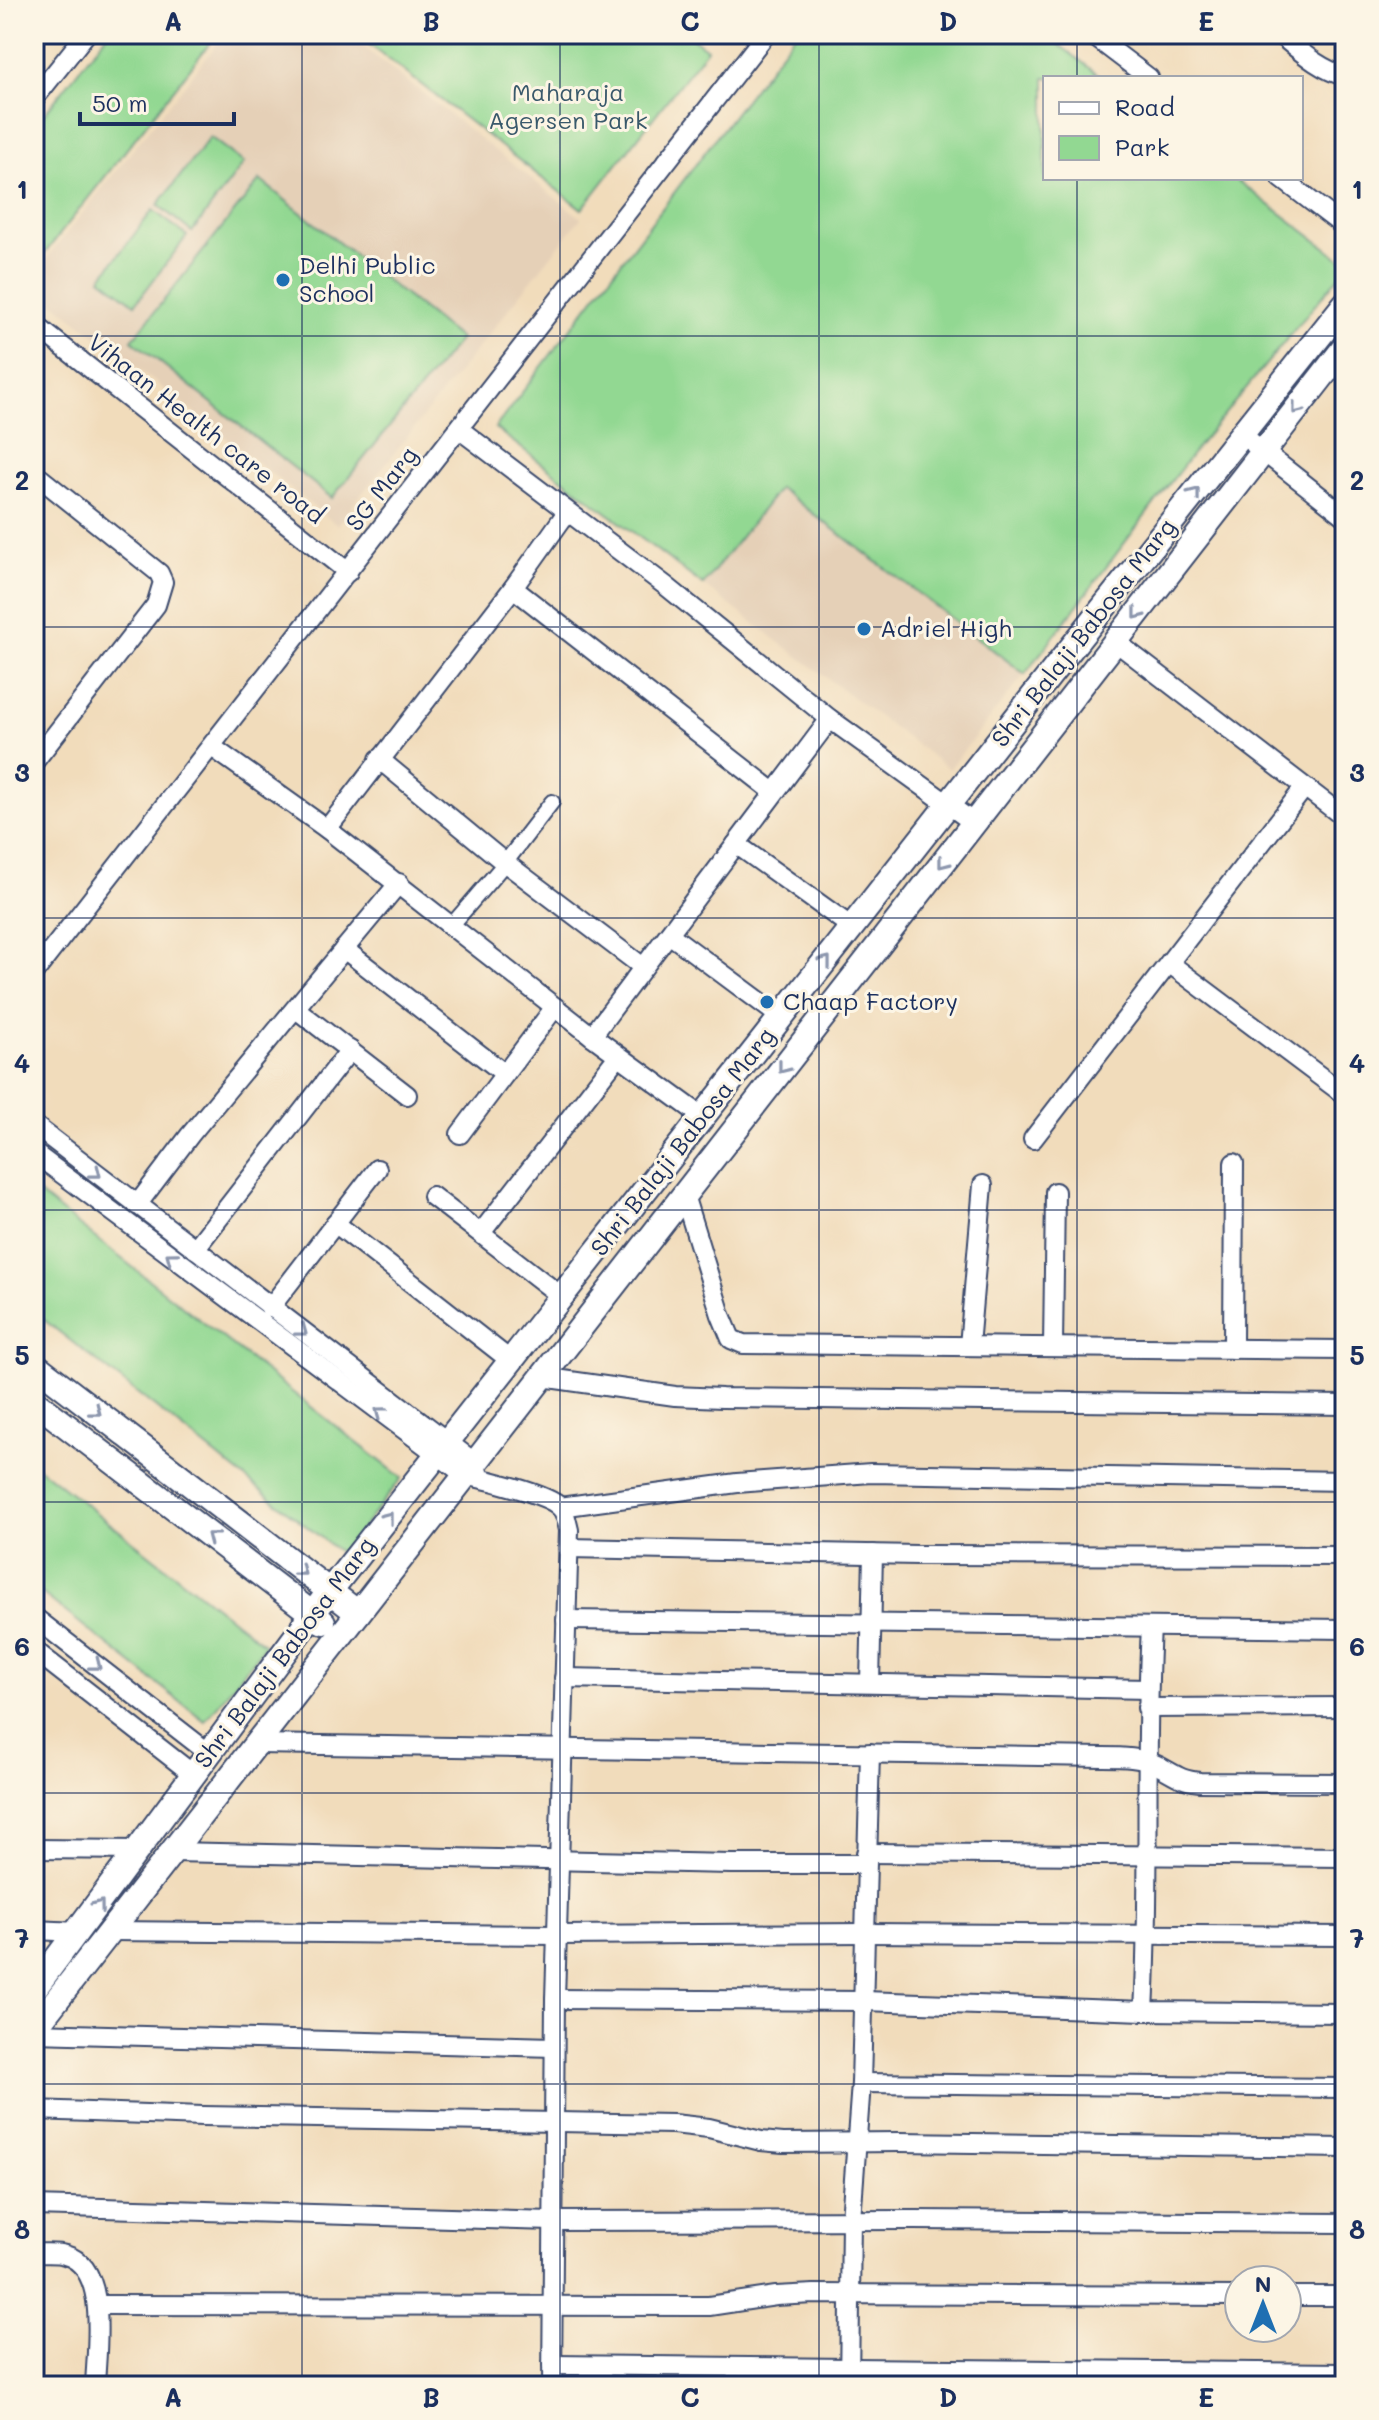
<svg xmlns="http://www.w3.org/2000/svg" width="1379" height="2420" viewBox="0 0 1379 2420" font-family="Mali,sans-serif">
<rect width="100%" height="100%" fill="#fcf5e5"/>
<filter id="ink" filterUnits="userSpaceOnUse"><feTurbulence type="fractalNoise" baseFrequency=".0125" numOctaves="2"/><feDisplacementMap in="SourceGraphic" scale="16" xChannelSelector="R" yChannelSelector="G"/><feConvolveMatrix kernelMatrix="1 2 1 2 8 2 1 2 1" color-interpolation-filters="sRGB"/></filter>
<filter id="wash" filterUnits="userSpaceOnUse"><feTurbulence type="fractalNoise" baseFrequency=".006" numOctaves="4" result="noise"/><feDisplacementMap in="SourceGraphic" scale="32" xChannelSelector="R" yChannelSelector="G"/><feGaussianBlur stdDeviation="1.8" result="paint"/><feColorMatrix in="noise" values="0 0 0 0 0 0 0 0 0 0 0 0 0 0 0 0 0 1.4 0 .05"/><feComposite in="paint" operator="in"/></filter>
<g filter="url(#wash)">
<rect width="100%" height="100%" fill="#f1dcbb"/>
<!-- built -->
<g fill="#e5d0b7">
<polygon points="225,34 347,34 581,218 337,525 34,287 34,274"/>
<polygon points="778,488 1025,674 949,769 703,585"/>
</g>
<!-- green -->
<g fill="#92d892" stroke="#568478" stroke-width="2">
<polygon points="107,34 217,34 34,267 34,127"/>
<polygon points="356,34 687,34 707,49 582,209"/>
<polygon points="795,34 1045,34 1103,78 1045,78 1045,178 1234,178 1345,262 1345,269 1199,445 1025,674 779,488 703,585 495,428"/>
<polygon points="210,137 244,163 192,232 158,205"/>
<polygon points="260,180 460,339 332,498 132,340"/>
<polygon points="153,210 187,236 135,304 101,278"/>
<polygon points="34,1190 402,1478 342,1554 34,1312"/>
<polygon points="34,1464 265,1645 205,1721 34,1587"/>
</g>
</g>
<g filter="url(#ink)">
<g fill="none" stroke-linecap="round" stroke-linejoin="round">
<defs>
<polyline id="pedestrian" points="451,926 505,863 552,802"/>
<g id="minor">
<polyline points="1091,34 1149,78"/>
<path d="M1279,34C1299,50 1320,70 1345,76"/>
<polyline points="34,99 86,34"/>
<polyline points="1281,178 1345,227"/>
<polyline points="34,324 348,572"/>
<polyline points="459,429 666,586 830,719 974,823"/>
<polyline points="1241,434 1345,516"/>
<polyline points="34,473 159,573 163,582 156,605 34,762"/>
<polyline points="513,588 774,792"/>
<polyline points="1116,642 1345,818"/>
<polyline points="212,747 327,829 592,1036 703,1117"/>
<polyline points="379,759 499,858 643,967"/>
<polyline points="327,829 513,588 567,512"/>
<polyline points="736,844 853,928"/>
<polyline points="669,934 782,1018"/>
<polyline points="344,949 505,1074"/>
<polyline points="1169,963 1345,1095"/>
<polyline points="34,973 766,34"/>
<polyline points="296,1009 407,1095"/>
<polyline points="592,1036 830,719"/>
<polyline points="34,1125 475,1463 478,1472"/>
<polyline points="460,1134 555,1007"/>
<polyline points="1033,1139 1304,788"/>
<path d="M34,1153L465,1475C484,1479 548,1494 560,1507C566,1512 567,1523 569,1530L555,1999L552,2386"/>
<polyline points="684,1195 721,1315 731,1339 743,1344 1345,1350"/>
<polyline points="432,1196 561,1296"/>
<polyline points="137,1205 190,1135 399,883"/>
<polyline points="335,1223 511,1361"/>
<polyline points="481,1233 618,1056"/>
<polyline points="195,1249 350,1050"/>
<polyline points="270,1308 377,1169"/>
<polyline points="969,1346 983,1185"/>
<polyline points="1053,1347 1055,1192"/>
<polyline points="1233,1349 1234,1163"/>
<polyline points="542,1377 675,1396 722,1398 1345,1405"/>
<polyline points="560,1507 737,1483 871,1473 1345,1481"/>
<polyline points="568,1548 917,1555 1345,1556"/>
<polyline points="34,1617 210,1754"/>
<polyline points="566,1620 1345,1629"/>
<polyline points="34,1650 194,1775"/>
<polyline points="564,1678 1148,1689"/>
<polyline points="870,1683 873,1554"/>
<polyline points="1147,1708 1345,1707"/>
<path d="M256,1744L1103,1757C1122,1757 1142,1757 1159,1766C1176,1775 1180,1780 1200,1782L1345,1783"/>
<polyline points="34,1849 140,1850"/>
<polyline points="172,1852 731,1864 866,1864"/>
<polyline points="866,1853 1345,1857"/>
<polyline points="34,1930 79,1932"/>
<polyline points="111,1931 557,1935 865,1933 1345,1936"/>
<polyline points="555,1999 864,2001 1144,2011 1345,2013"/>
<path d="M1144,2011C1151,1883 1144,1755 1151,1627"/>
<polyline points="34,2033 554,2047"/>
<polyline points="861,2083 1345,2088"/>
<polyline points="34,2110 203,2116 673,2124 709,2128 761,2141 783,2143 900,2142 1345,2148"/>
<polyline points="34,2206 553,2221 914,2220 1345,2223"/>
<path d="M34,2253C44,2254 56,2252 65,2255C110,2267 96,2351 95,2386"/>
<polyline points="1287,2296 1345,2296"/>
<polyline points="97,2305 709,2306 776,2296 814,2294 1239,2296"/>
<polyline points="552,2365 1345,2373"/>
<polyline points="849,2386 851,2220 861,2083 870,1753"/>
</g>
<g id="tertiary">
<polyline points="34,1364 358,1613"/>
<polyline points="34,1401 323,1622"/>
<polyline points="34,1989 329,1592 1061,661 1345,304"/>
<polyline points="34,2029 1345,347"/>
</g>
</defs>
<!-- pedestrian casing -->
<use href="#pedestrian" stroke="#3b496c" stroke-width="18"/>
<!-- minor casing -->
<use href="#minor" stroke="#3b496c" stroke-width="22"/>
<!-- tertiary casing -->
<use href="#tertiary" stroke="#3b496c" stroke-width="28"/>
<!-- pedestrian -->
<use href="#pedestrian" stroke="#fff" stroke-width="14"/>
<!-- minor -->
<use href="#minor" stroke="#fff" stroke-width="18"/>
<!-- tertiary -->
<use href="#tertiary" stroke="#fff" stroke-width="24"/>
</g>
<!-- one-way arrows -->
<defs><path id="oneway-chevron" d="M-2-3.5L2.5 0L-2 3.5" fill="none" stroke-width="1.6" stroke-linecap="round" stroke-linejoin="round" transform="scale(2)"/></defs>
<g stroke="#8d97ae">
<use href="#oneway-chevron" transform="translate(1297 409) rotate(128)"/>
<use href="#oneway-chevron" transform="translate(1195 493) rotate(-52)"/>
<use href="#oneway-chevron" transform="translate(1138 614) rotate(128)"/>
<use href="#oneway-chevron" transform="translate(943 863) rotate(128)"/>
<use href="#oneway-chevron" transform="translate(826 961) rotate(-52)"/>
<use href="#oneway-chevron" transform="translate(783 1068) rotate(128)"/>
<use href="#oneway-chevron" transform="translate(96 1173) rotate(38)"/>
<use href="#oneway-chevron" transform="translate(171 1257) rotate(-143)"/>
<use href="#oneway-chevron" transform="translate(302 1331) rotate(37)"/>
<use href="#oneway-chevron" transform="translate(96 1411) rotate(38)"/>
<use href="#oneway-chevron" transform="translate(380 1412) rotate(-143)"/>
<use href="#oneway-chevron" transform="translate(388 1517) rotate(-52)"/>
<use href="#oneway-chevron" transform="translate(212 1537) rotate(-142)"/>
<use href="#oneway-chevron" transform="translate(301 1571) rotate(38)"/>
<use href="#oneway-chevron" transform="translate(96 1665) rotate(38)"/>
<use href="#oneway-chevron" transform="translate(99 1905) rotate(-53)"/>
</g>
</g>
<!-- grid -->
<path fill="none" stroke="#1b2f5e" stroke-width="2" stroke-opacity="0.55" d="M302,34V2386M560,34V2386M819,34V2386M1077,34V78M1077,178V2386M34,336H1345M34,627H1345M34,918H1345M34,1210H1345M34,1502H1345M34,1793H1345M34,2084H1345"/>
<!-- markers -->
<g fill="#1f6fb2" stroke="#fcf5e5" stroke-width="3">
<circle cx="283" cy="280" r="8"/>
<circle cx="864" cy="629" r="8"/>
<circle cx="767" cy="1002" r="8"/>
</g>
<g text-anchor="middle" stroke-width="6" stroke-linejoin="round" paint-order="stroke">
<!-- park labels -->
<g font-size="24" fill="#39596b" stroke="#fcf5e5">
<text x="568" y="101">Maharaja<tspan x="568" dy="28">Agersen Park</tspan></text>
</g>
<!-- poi labels -->
<g font-size="24" fill="#1b2f5e" stroke="#fcf5e5" text-anchor="start">
<text x="299" y="274">Delhi Public<tspan x="299" dy="28">School</tspan></text>
<text x="880" y="637">Adriel High</text>
<text x="783" y="1010">Chaap Factory</text>
</g>
<!-- street labels -->
<g font-size="24" fill="#1b2f5e" stroke="#fcf5e5">
<text transform="translate(206 429) rotate(38)" y="8">Vihaan Health care road</text>
<text transform="translate(382 489) rotate(-52)" y="8">SG Marg</text>
<text transform="translate(1084 633) rotate(-52)" y="8">Shri Balaji Babosa Marg</text>
<text transform="translate(683 1142) rotate(-52)" y="8">Shri Balaji Babosa Marg</text>
<text transform="translate(285 1653) rotate(-53)" y="8">Shri Balaji Babosa Marg</text>
</g>
</g>
<!-- margin -->
<rect width="1379" height="2420" fill="none" stroke="#fcf5e5" stroke-width="88"/>
<!-- legend -->
<rect x="1043" y="76" width="260" height="104" fill="#fcf5e5" stroke="#a2a6af" stroke-width="2"/>
<rect x="1059" y="102" width="40" height="12" fill="#ffffff" stroke="#a2a6af" stroke-width="2"/>
<text x="1115" y="116" font-size="24" fill="#1b2f5e">Road</text>
<rect x="1059" y="136" width="40" height="24" fill="#92d892" stroke="#a2a6af" stroke-width="2"/>
<text x="1115" y="156" font-size="24" fill="#1b2f5e">Park</text>
<!-- north arrow -->
<g transform="translate(1263 2304)"><circle r="38" fill="#fcf5e5" stroke="#a2a6af" stroke-width="2"/>
<path d="M0-6L14 30L0 20L-14 30Z" fill="#1f6fb2"/>
<text y="-12" font-size="22" font-weight="bold" text-anchor="middle" fill="#1b2f5e">N</text>
</g>
<!-- scale -->
<path d="M80 112v12h154v-12" fill="none" stroke="#1b2f5e" stroke-width="4"/>
<text x="92" y="112" font-size="24" fill="#1b2f5e" stroke="#fcf5e5" stroke-width="6" paint-order="stroke">50 m</text>
<rect x="44" y="44" width="1291" height="2332" fill="none" stroke="#1b2f5e" stroke-width="3"/>
<g font-size="26" text-anchor="middle" font-weight="bold" fill="#1b2f5e">
<text x="173" y="31">A</text>
<text x="431" y="31">B</text>
<text x="690" y="31">C</text>
<text x="948" y="31">D</text>
<text x="1206" y="31">E</text>
<text x="22" y="199">1</text>
<text x="1357" y="199">1</text>
<text x="22" y="490">2</text>
<text x="1357" y="490">2</text>
<text x="22" y="782">3</text>
<text x="1357" y="782">3</text>
<text x="22" y="1073">4</text>
<text x="1357" y="1073">4</text>
<text x="22" y="1365">5</text>
<text x="1357" y="1365">5</text>
<text x="22" y="1656">6</text>
<text x="1357" y="1656">6</text>
<text x="22" y="1948">7</text>
<text x="1357" y="1948">7</text>
<text x="22" y="2239">8</text>
<text x="1357" y="2239">8</text>
<text x="173" y="2407">A</text>
<text x="431" y="2407">B</text>
<text x="690" y="2407">C</text>
<text x="948" y="2407">D</text>
<text x="1206" y="2407">E</text>
</g>
</svg>
